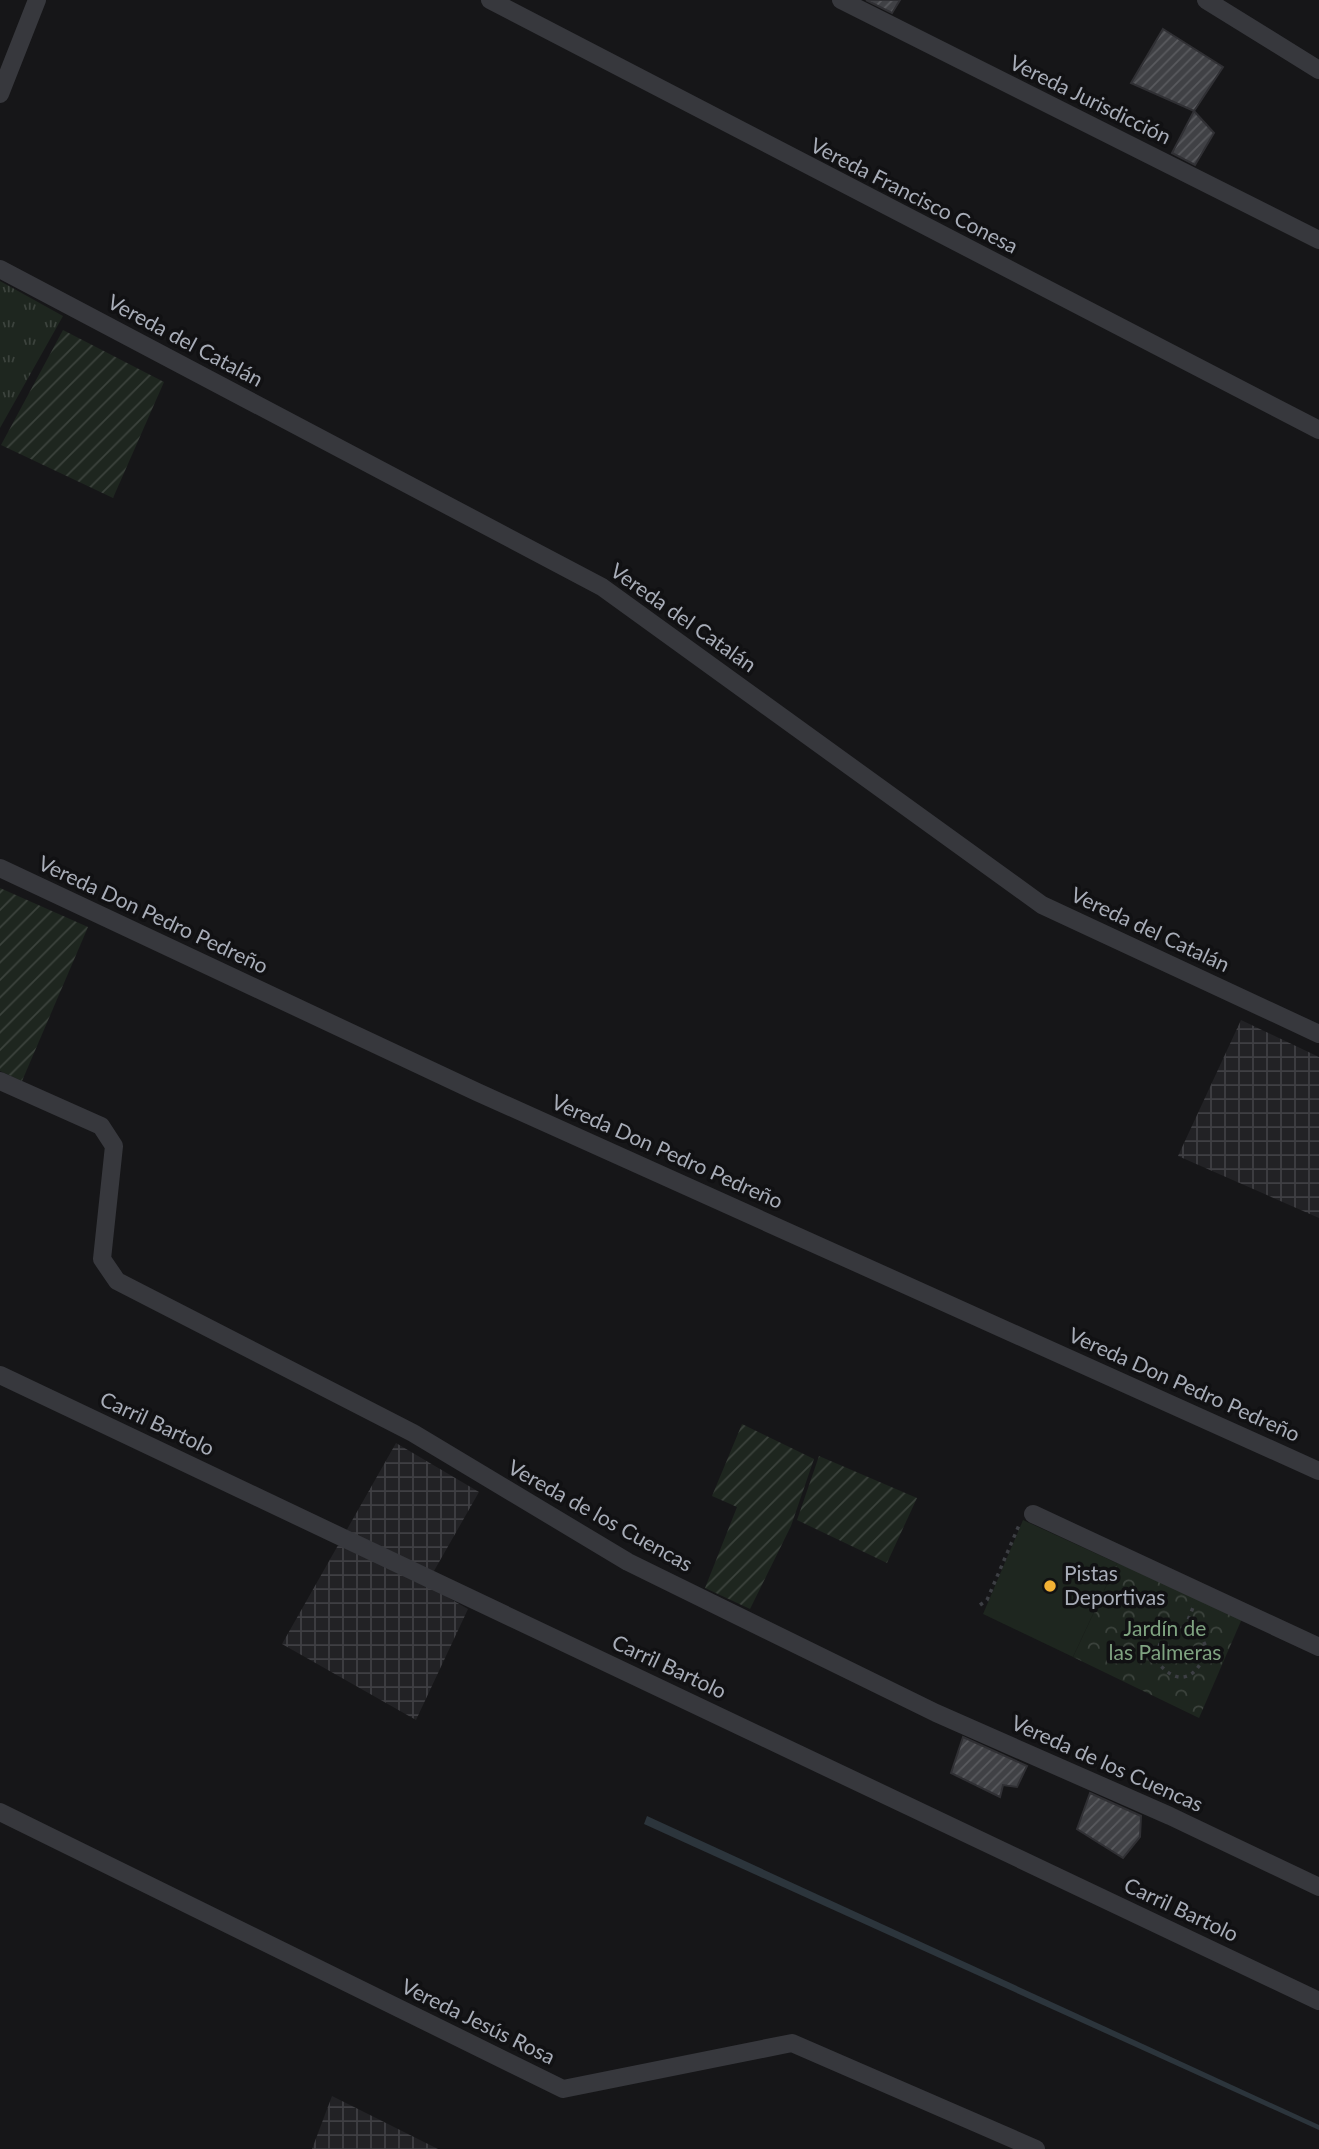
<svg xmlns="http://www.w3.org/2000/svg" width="1319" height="2149" viewBox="0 0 1319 2149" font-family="Lato,sans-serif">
<defs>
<pattern id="industrial-grid" width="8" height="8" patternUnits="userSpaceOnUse" patternTransform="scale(1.75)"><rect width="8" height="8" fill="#222225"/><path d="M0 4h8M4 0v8" fill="none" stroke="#3f3f43"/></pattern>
<pattern id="grass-tufts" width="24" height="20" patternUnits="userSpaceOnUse" patternTransform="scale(1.75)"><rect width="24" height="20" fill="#1e261f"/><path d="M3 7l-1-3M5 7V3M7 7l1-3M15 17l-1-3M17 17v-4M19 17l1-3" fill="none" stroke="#3c433d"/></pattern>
<pattern id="park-crowns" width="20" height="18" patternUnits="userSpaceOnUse" patternTransform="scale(1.75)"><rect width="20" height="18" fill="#1e261f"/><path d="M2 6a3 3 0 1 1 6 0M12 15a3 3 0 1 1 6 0" fill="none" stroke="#3c433d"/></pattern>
<pattern id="garden-furrows" width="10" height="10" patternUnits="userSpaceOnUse" patternTransform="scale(1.75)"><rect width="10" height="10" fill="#1e261f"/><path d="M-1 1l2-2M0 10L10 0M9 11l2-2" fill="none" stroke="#3c433d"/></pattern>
<pattern id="building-hatch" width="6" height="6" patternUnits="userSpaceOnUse" patternTransform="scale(1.75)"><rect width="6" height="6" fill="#404145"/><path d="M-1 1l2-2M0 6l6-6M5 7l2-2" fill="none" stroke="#595a5e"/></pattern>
</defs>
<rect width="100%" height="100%" fill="#161618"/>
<!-- industrial -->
<g fill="url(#industrial-grid)">
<polygon points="1241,1020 1319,1057 1319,1218 1178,1156"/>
<polygon points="396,1443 479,1492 426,1585 468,1609 416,1720 282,1644"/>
<polygon points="332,2096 438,2149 312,2149"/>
</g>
<!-- grass -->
<polygon fill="url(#grass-tufts)" points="0,281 63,316 0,428"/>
<!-- park -->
<polygon fill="url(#park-crowns)" points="1117,1563 1244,1614 1199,1718 1073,1657"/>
<!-- garden -->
<g fill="url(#garden-furrows)">
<polygon points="63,330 164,382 113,498 1,445"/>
<polygon points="0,888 88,927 22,1081 0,1071"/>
<polygon points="742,1424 814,1459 791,1526 750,1609 705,1588 737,1507 712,1496"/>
<polygon points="819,1456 917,1498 887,1563 797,1520"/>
</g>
<!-- pitch -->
<polygon fill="#1e261f" points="1023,1520 1117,1563 1073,1657 983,1614"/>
<!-- water -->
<polygon fill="#2c353c" points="647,1816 1319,2125 1319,2130 644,1824"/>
<!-- building -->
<g fill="url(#building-hatch)" stroke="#303034" stroke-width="2">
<polygon points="866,0 900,0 892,13"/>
<polygon points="1163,29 1223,67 1194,111 1131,83"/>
<polygon points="1194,111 1214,133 1195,165 1172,153"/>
<polygon points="963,1737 1027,1766 1017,1787 1003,1785 1000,1797 951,1773"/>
<polygon points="1090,1793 1141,1816 1140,1837 1123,1858 1077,1829"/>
</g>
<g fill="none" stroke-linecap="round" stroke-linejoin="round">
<!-- path -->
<g stroke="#3d3f44" stroke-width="3.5" stroke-dasharray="3.5 5" stroke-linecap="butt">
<polyline points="980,1605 987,1600 1020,1523"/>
<path d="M1186,1625L1200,1634L1207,1649C1197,1680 1177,1688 1156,1660C1159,1639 1165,1631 1186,1625L1194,1605"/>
</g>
<!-- street -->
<g stroke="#37383d" stroke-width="18">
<polyline points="490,0 1319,430"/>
<polyline points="841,0 1319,240"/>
<polyline points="1206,0 1319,70"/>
<polyline points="0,94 37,0"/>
<polyline points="0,269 602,587 1042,905 1319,1034"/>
<polyline points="0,868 477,1092 1319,1471"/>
<polyline points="0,1081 101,1126 114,1146 102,1259 117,1281 413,1433 628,1562 936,1713 1170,1816 1319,1887"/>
<polyline points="0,1375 1319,2001"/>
<polyline points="1033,1514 1319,1647"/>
<polyline points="0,1812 563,2089 792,2043 1036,2149"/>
</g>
</g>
<!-- markers -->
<circle fill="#f2b134" stroke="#111113" stroke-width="2.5" cx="1050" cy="1586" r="7"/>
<g text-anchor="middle" stroke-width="7" stroke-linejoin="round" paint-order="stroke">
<!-- street labels -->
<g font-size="21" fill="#a8adb8" stroke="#111113">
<text transform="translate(1090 100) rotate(26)" y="7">Vereda Jurisdicción</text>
<text transform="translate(914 196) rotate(27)" y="7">Vereda Francisco Conesa</text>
<text transform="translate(185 341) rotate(28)" y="7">Vereda del Catalán</text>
<text transform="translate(683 618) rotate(35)" y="7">Vereda del Catalán</text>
<text transform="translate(153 915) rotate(25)" y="7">Vereda Don Pedro Pedreño</text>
<text transform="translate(1150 930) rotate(25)" y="7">Vereda del Catalán</text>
<text transform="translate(667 1152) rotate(24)" y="7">Vereda Don Pedro Pedreño</text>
<text transform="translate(1184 1385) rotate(24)" y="7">Vereda Don Pedro Pedreño</text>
<text transform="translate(157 1424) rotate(25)" y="7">Carril Bartolo</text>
<text transform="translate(600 1516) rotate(29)" y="7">Vereda de los Cuencas</text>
<text transform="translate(669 1667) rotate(25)" y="7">Carril Bartolo</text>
<text transform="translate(1107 1764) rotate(24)" y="7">Vereda de los Cuencas</text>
<text transform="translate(1181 1910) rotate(25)" y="7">Carril Bartolo</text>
<text transform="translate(478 2022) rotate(26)" y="7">Vereda Jesús Rosa</text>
</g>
<!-- poi labels -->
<g font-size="21" fill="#a8adb8" stroke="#111113" text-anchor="start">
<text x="1064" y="1581">Pistas<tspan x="1064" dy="24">Deportivas</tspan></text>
</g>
<!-- park labels -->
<g font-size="21" fill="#7fa381" stroke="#111113">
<text x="1165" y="1636">Jardín de<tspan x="1165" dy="24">las Palmeras</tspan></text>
</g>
</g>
</svg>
